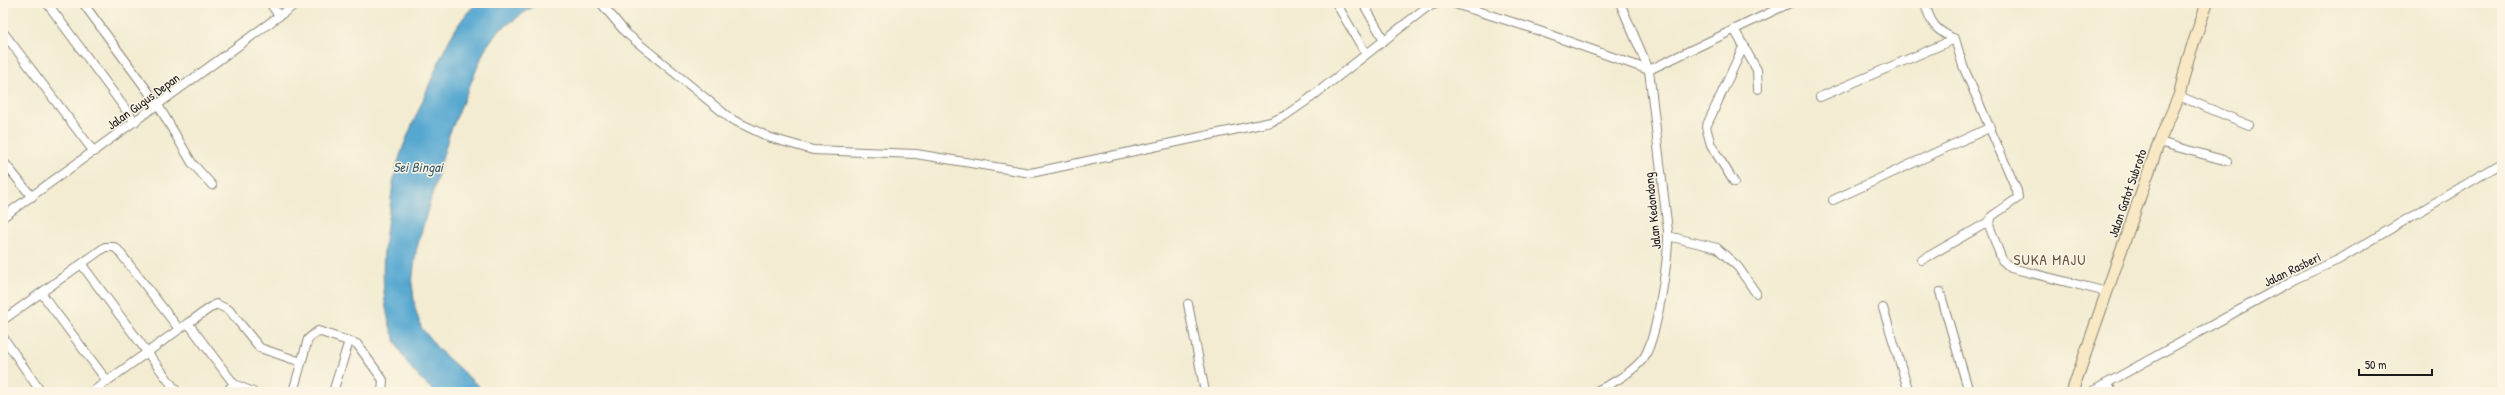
<svg xmlns="http://www.w3.org/2000/svg" width="2505" height="395" viewBox="0 0 2505 395" font-family="'Patrick Hand',sans-serif">
<rect width="100%" height="100%" fill="#fcf5e5"/>
<filter id="ink" filterUnits="userSpaceOnUse"><feTurbulence type="fractalNoise" baseFrequency=".025" numOctaves="2"/><feDisplacementMap in="SourceGraphic" scale="8" xChannelSelector="R" yChannelSelector="G"/><feConvolveMatrix kernelMatrix="1 2 1 2 8 2 1 2 1" color-interpolation-filters="sRGB"/></filter>
<filter id="wash" filterUnits="userSpaceOnUse"><feTurbulence type="fractalNoise" baseFrequency=".012" numOctaves="4" result="noise"/><feDisplacementMap in="SourceGraphic" scale="16" xChannelSelector="R" yChannelSelector="G"/><feGaussianBlur stdDeviation="0.9" result="paint"/><feColorMatrix in="noise" values="0 0 0 0 0 0 0 0 0 0 0 0 0 0 0 0 0 1.4 0 .05"/><feComposite in="paint" operator="in"/></filter>
<g filter="url(#wash)">
<rect width="100%" height="100%" fill="#f3ecd2"/>
<!-- water -->
<path fill="#56a8d1" stroke="#396276" d="M477,3H538L497,32L485,49L449,135L416,251L412,283L415,308L421,327L438,349L485,392H436C376,349 378,272 390,207C392,192 393,176 398,162C405,139 416,117 425,95C438,64 452,25 477,3Z"/>
</g>
<g filter="url(#ink)">
<g fill="none" stroke-linecap="round" stroke-linejoin="round">
<defs>
<g id="street">
<polyline points="47,3 135,122"/>
<polyline points="83,3 158,105 192,163 212,185"/>
<polyline points="270,3 279,16"/>
<polyline points="601,3 626,33 731,119 771,138 813,150 916,154 1031,173 1271,122 1286,115 1309,99 1427,7 1439,3"/>
<polyline points="1336,3 1366,54"/>
<polyline points="1363,3 1384,40"/>
<polyline points="1452,3 1528,27 1649,70 1790,3"/>
<path d="M1925,3C1930,23 1936,31 1955,39L1963,66L2017,191L2018,198L1992,216L1989,225L2002,260L2011,268L2107,292"/>
<polyline points="1734,29 1757,70 1758,89"/>
<polyline points="3,32 94,152"/>
<polyline points="2179,96 2249,125"/>
<polyline points="1820,97 1955,39"/>
<polyline points="2159,142 2227,161"/>
<polyline points="3,161 32,197"/>
<polyline points="1734,182 1711,145 1706,127 1744,45"/>
<polyline points="1833,200 1991,127"/>
<polyline points="3,217 297,3"/>
<polyline points="1668,236 1717,248 1738,267 1756,293"/>
<polyline points="1922,260 1990,221"/>
<polyline points="82,265 177,392"/>
<polyline points="1940,292 1969,392"/>
<polyline points="42,294 107,381"/>
<polyline points="1188,304 1205,392"/>
<polyline points="1883,308 1909,392"/>
<polyline points="3,320 105,247 114,247 118,250 179,329"/>
<polyline points="3,337 41,392"/>
<polyline points="234,384 253,392"/>
<polyline points="2108,384 2112,392"/>
<polyline points="92,392 188,323"/>
<polyline points="226,392 234,384 188,323 216,304 229,310 260,348 301,362"/>
<polyline points="293,392 308,339 318,331 357,344 383,380 382,392"/>
<polyline points="333,392 349,341"/>
<path d="M1594,392C1612,384 1629,375 1642,360C1657,343 1669,255 1668,231L1649,70L1620,3"/>
<polyline points="2091,392 2297,278 2338,260 2502,163"/>
</g>
<polyline id="secondary" points="2072,392 2159,142 2179,96 2188,59 2207,3"/>
</defs>
<!-- street casing -->
<use href="#street" stroke="#888477" stroke-width="10"/>
<!-- secondary casing -->
<use href="#secondary" stroke="#888477" stroke-width="13"/>
<!-- street -->
<use href="#street" stroke="#fff" stroke-width="8"/>
<!-- secondary -->
<use href="#secondary" stroke="#f8e8c3" stroke-width="11"/>
</g>
</g>
<g text-anchor="middle" stroke-width="3" stroke-linejoin="round" paint-order="stroke">
<!-- street labels -->
<g font-size="13" fill="#1c1c1c" stroke="#fcf5e5">
<text transform="translate(143 101) rotate(-36)" y="5">Jalan Gugus Depan</text>
<text transform="translate(2127 193) rotate(-71)" y="5">Jalan Gatot Subroto</text>
<text transform="translate(1652 211) rotate(-96)" y="5">Jalan Kedondong</text>
<text transform="translate(2292 269) rotate(-26)" y="5">Jalan Rasberi</text>
</g>
<!-- water labels -->
<g font-size="14" font-style="italic" fill="#365b6d" stroke="#fcf5e5">
<text x="418" y="172">Sei Bingai</text>
</g>
<!-- quarter labels -->
<g font-size="15" letter-spacing="1" fill="#665247" stroke="#fcf5e5">
<text x="2050" y="265">SUKA MAJU</text>
</g>
</g>
<!-- margin -->
<rect width="2505" height="395" fill="none" stroke="#fcf5e5" stroke-width="16"/>
<!-- scale -->
<path d="M2359 369v6h73v-6" fill="none" stroke="#1c1c1c" stroke-width="2"/>
<text x="2365" y="369" font-size="12" fill="#1c1c1c" stroke="#fcf5e5" stroke-width="3" paint-order="stroke">50 m</text>
</svg>
